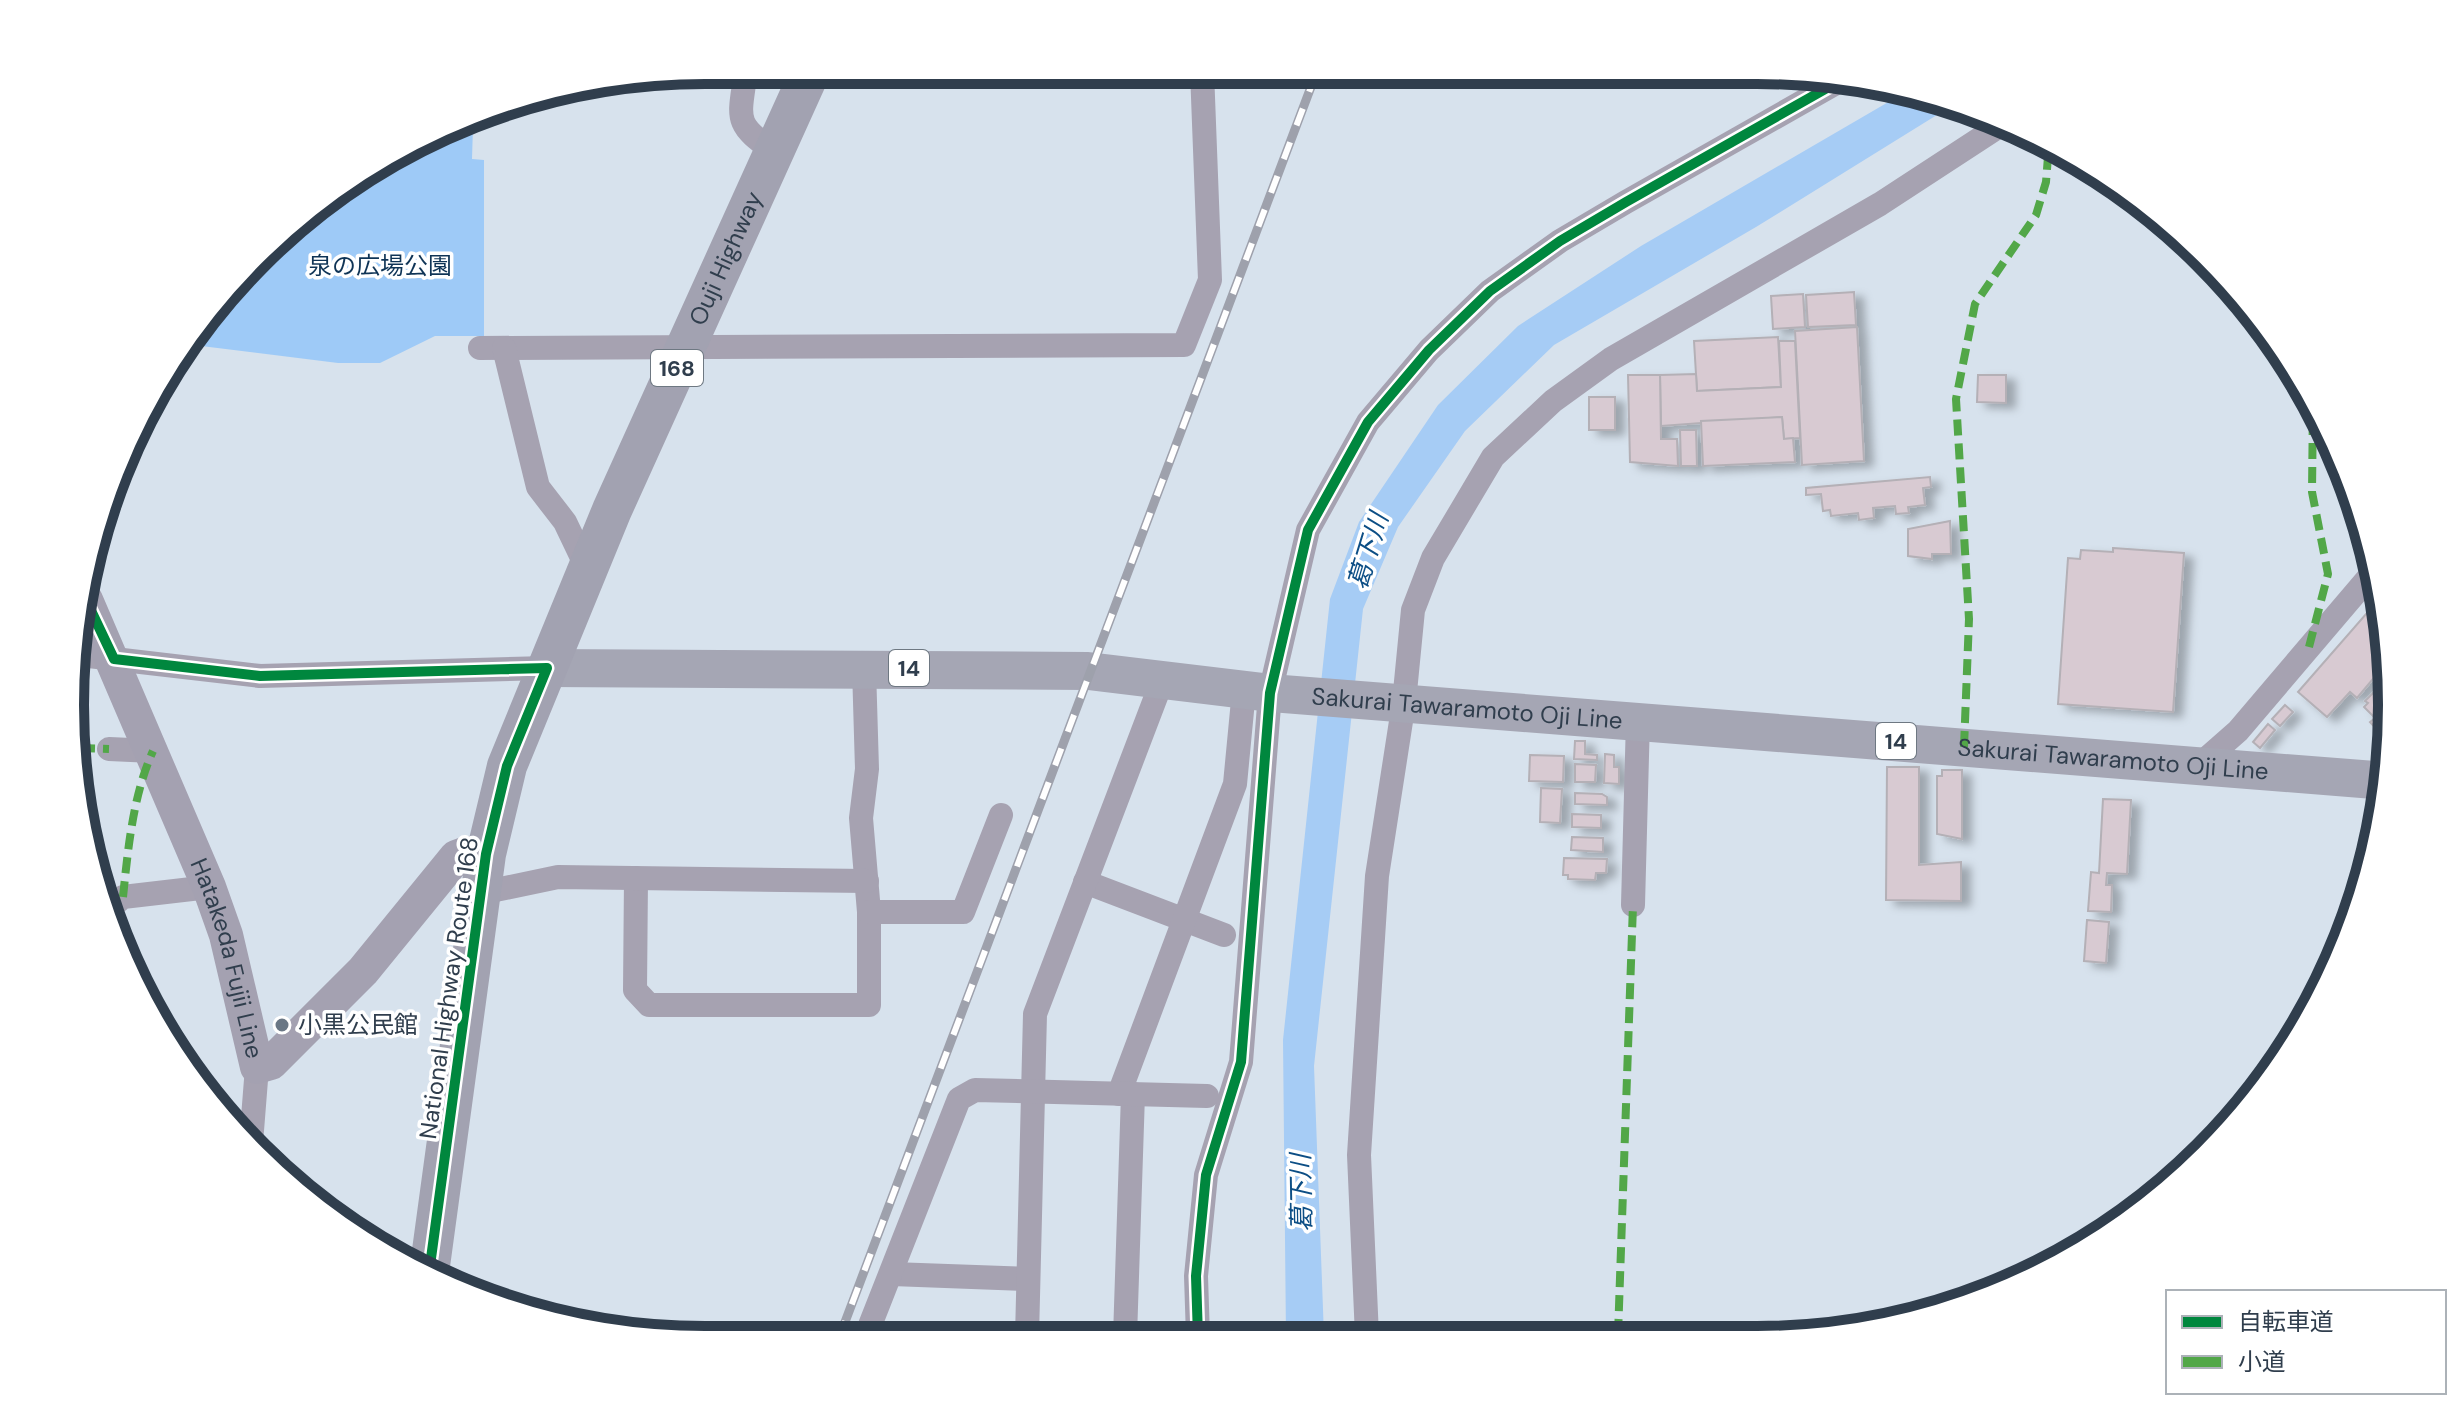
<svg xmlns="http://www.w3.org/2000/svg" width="2462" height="1410" viewBox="0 0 2462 1410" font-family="'DM Sans','Noto Sans JP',sans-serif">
<defs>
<filter id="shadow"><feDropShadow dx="9" dy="5" stdDeviation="4" flood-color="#0004"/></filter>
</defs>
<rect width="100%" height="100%" fill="#d7e2ed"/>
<!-- green -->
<polygon fill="#9ecaf7" points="479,116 473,126 472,159 484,160 484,336 435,336 380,363 338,363 185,344 319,201"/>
<!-- water -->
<polygon fill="#a6ccf5" points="1909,90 1953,105 1756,227 1554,345 1465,431 1398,527 1363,609 1314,1066 1324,1336 1286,1337 1283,1040 1330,599 1359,522 1438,405 1518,326 1641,246"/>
<!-- building -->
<g fill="#d8cad2" stroke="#b4b0b6" stroke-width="2" filter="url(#shadow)">
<polygon points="1854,292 1856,325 1808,327 1806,295"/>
<polygon points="1803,294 1805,327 1773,329 1771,296"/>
<polygon points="1857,327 1864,461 1802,465 1795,331"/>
<polygon points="1778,337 1781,387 1697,391 1694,341"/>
<polygon points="1779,341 1795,341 1800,438 1784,439 1782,417 1661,426 1660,375 1696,374 1697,391 1781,387"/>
<polygon points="1628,375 1660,375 1661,439 1677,439 1678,466 1630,462"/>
<polygon points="1978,375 2006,375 2006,403 1977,402"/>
<rect x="1589" y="397" width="26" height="33"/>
<polygon points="1782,417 1784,439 1793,438 1795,462 1703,466 1701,421"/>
<polygon points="1680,430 1696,430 1697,466 1681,466"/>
<polygon points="1930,477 1931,487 1923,488 1925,505 1908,507 1909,513 1896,514 1895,506 1873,508 1874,518 1859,520 1858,513 1831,516 1830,510 1823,511 1821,494 1806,495 1806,488"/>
<polygon points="1950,521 1951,554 1932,554 1932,559 1908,556 1908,529"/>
<polygon points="2113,548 2184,553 2173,712 2058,704 2068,558 2080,559 2081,550 2113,552"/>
<polygon points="2380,598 2390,669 2388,672 2383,667 2357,698 2350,692 2327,717 2298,692"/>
<polygon points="2388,685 2389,725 2380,733 2370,722 2375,718 2364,707 2368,703 2365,701 2380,686 2383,689"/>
<polygon points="2285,705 2293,712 2280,726 2272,719"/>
<polygon points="2268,724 2275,730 2260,748 2253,742"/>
<polygon points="1575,741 1585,741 1585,754 1597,755 1597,760 1574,759"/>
<polygon points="1605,754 1614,755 1614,767 1619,767 1619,784 1604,783"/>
<polygon points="1530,755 1564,756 1563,782 1529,781"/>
<polygon points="1575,764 1596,765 1595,782 1575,782"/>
<polygon points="1887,767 1919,767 1919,865 1961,862 1961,901 1886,900"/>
<polygon points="1942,770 1962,770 1962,839 1937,834 1937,776 1942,776"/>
<polygon points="1541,788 1562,789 1560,823 1540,822"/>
<polygon points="1575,793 1602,794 1607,797 1607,805 1575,804"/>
<polygon points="2103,799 2131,800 2127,874 2107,873 2106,885 2112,885 2111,912 2088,911 2091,872 2099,873"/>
<polygon points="1572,814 1601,815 1601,828 1572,827"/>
<polygon points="1572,837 1603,838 1603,852 1571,850"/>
<polygon points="1564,858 1607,859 1606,873 1596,873 1595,880 1568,879 1568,875 1563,875"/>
<polygon points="2087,920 2109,922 2106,963 2084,961"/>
</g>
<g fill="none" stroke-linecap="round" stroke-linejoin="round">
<!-- minor -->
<g stroke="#a6a2b1" stroke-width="24">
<path d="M746,70C740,118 732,123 774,151"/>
<polyline points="480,348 1184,345 1210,280 1202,71"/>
<polyline points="504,348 538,487 565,522 587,568"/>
<polyline points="80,655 260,676 547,668"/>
<polyline points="71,746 79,748"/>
<polyline points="109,749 153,751"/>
<polyline points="2197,767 2238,731 2375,570"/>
<polyline points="636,878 635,990 649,1005 869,1005 869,912 861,818 867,769 864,668"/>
<polyline points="1085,882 1224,935"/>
<polyline points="481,893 558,877 867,881"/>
<polyline points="1633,905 1638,719"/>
<polyline points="109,909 123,897 209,887"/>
<polyline points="869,912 963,912 1001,815"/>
<polyline points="1119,1094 1235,784 1244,690"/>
<polyline points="251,1143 257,1067"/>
<polyline points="892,1274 1028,1279"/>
<polyline points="1367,1336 1359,1155 1377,876 1404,702 1413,610 1433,558 1493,457 1553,401 1611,359 1880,204 2001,125"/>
<polyline points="1027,1337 1035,1014 1162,681"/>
<polyline points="1125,1337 1133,1094"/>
<polyline points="1198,1337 1196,1276 1206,1175 1241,1062 1270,693 1308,530 1368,422 1429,350 1490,291 1560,241 1626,202 1843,79"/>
<polyline points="865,1338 959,1099 975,1090 1207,1096"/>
</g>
<!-- secondary -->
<path stroke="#a4a1b1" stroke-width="34" id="s1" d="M86,600L209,887L226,935L257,1067L271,1063L363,971L456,857L467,853L486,854"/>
<!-- primary -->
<path stroke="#a5a6b4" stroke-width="38" id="s2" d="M547,668L1088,671L1270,693L2387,781"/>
<!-- trunk -->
<path stroke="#a2a2b1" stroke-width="40" id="s3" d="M429,1273L486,854L507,766L612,510L811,70"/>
<defs>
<polyline id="rail" points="839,1338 1317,71"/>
</defs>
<!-- rail casing -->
<use href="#rail" stroke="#9ea1ac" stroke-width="9"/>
<!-- rail -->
<use href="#rail" stroke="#fff" stroke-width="6" stroke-dasharray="18" stroke-linecap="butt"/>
<!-- quiet -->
<g stroke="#52a748" stroke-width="8" stroke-dasharray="16 8" stroke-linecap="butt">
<polyline points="2309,647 2328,574 2312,492 2313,402"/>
<polyline points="1964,747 1969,619 1956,399 1975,304 2036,215 2046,182 2049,144"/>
<polyline points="79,748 109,749"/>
<path d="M123,897C128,849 133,795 153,751"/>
<polyline points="1618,1335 1633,905"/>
</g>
<defs>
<g id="cycleway">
<polyline points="86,600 114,659 260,676 547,668 507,766 486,854 429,1273"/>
<polyline points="1198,1337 1196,1276 1206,1175 1241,1062 1270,693 1308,530 1368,422 1429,350 1490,291 1560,241 1626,202 1843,79"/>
</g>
</defs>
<!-- cycleway casing -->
<use href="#cycleway" stroke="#fff" stroke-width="15"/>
<!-- cycleway -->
<use href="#cycleway" stroke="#00873e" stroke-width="10"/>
</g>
<!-- markers -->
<circle fill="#6a7785" stroke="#fff" stroke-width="3" cx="282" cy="1025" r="8"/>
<g text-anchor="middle" stroke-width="7" stroke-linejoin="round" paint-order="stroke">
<!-- shield labels -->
<g fill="#fff" stroke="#6e7882" stroke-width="2">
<rect x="651" y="350" width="52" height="36" rx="6"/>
<rect x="889" y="650" width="40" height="36" rx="6"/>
<rect x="1876" y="723" width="40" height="36" rx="6"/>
</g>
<g font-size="22" font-weight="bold" fill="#303e4d">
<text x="677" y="376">168</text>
<text x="909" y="676">14</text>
<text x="1896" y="749">14</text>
</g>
<!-- street labels -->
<g font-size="24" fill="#303e4d" stroke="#fff">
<text dy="8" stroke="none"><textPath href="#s3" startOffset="1066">Ouji Highway</textPath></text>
<text dy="8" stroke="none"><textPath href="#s2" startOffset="922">Sakurai Tawaramoto Oji Line</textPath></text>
<text dy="8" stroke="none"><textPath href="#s2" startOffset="1570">Sakurai Tawaramoto Oji Line</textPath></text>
<text dy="8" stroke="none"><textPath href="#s1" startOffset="386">Hatakeda Fujii Line</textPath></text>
<text transform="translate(449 988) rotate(-82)" y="8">National Highway Route 168</text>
</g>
<!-- park labels -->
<g font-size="24" fill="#0f3456" stroke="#fff">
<text x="380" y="274">泉の広場公園</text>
</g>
<!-- poi labels -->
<g font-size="24" fill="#303e4d" stroke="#fff" text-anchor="start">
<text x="298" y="1033">小黒公民館</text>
</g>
<!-- water labels -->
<g font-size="26" font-style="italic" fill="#0c4e85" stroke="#fff">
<text transform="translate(1368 551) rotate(-73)" y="9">葛下川</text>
<text transform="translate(1301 1193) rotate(-91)" y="9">葛下川</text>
</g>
</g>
<!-- crop -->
<path d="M0 0H2462V1410H0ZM705 84H1757A621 621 0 0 1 2378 705V705A621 621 0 0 1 1757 1326H705A621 621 0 0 1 84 705V705A621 621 0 0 1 705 84Z" fill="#fff" fill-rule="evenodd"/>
<path fill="none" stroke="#303e4d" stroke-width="10" d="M705 84H1757A621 621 0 0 1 2378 705V705A621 621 0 0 1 1757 1326H705A621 621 0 0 1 84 705V705A621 621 0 0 1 705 84Z"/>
<!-- legend -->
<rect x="2166" y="1290" width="280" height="104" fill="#ffffff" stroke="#acb2b8" stroke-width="2"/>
<rect x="2182" y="1316" width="40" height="12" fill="#00873e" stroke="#acb2b8" stroke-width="2"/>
<text x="2238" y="1330" font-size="24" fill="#303e4d">自転車道</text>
<rect x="2182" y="1356" width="40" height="12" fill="#52a748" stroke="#acb2b8" stroke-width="2"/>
<text x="2238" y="1370" font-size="24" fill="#303e4d">小道</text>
</svg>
